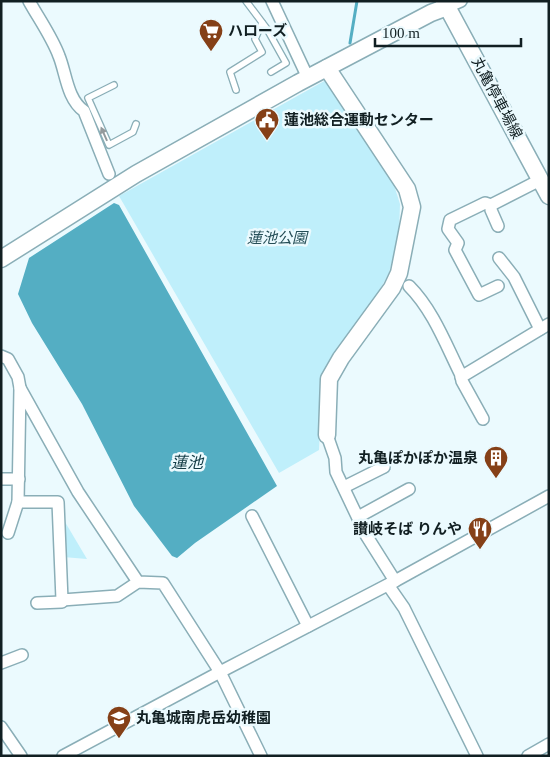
<svg xmlns="http://www.w3.org/2000/svg" width="550" height="757" viewBox="0 0 550 757" font-family="'Times New Roman','Noto Sans JP',serif">
<rect width="100%" height="100%" fill="#ebfafe"/>
<!-- green -->
<g fill="#bfeffb">
<polygon points="326,80 394,185 400,204 399,234 389,273 371,306 322,384 319,450 279,473 119,196"/>
<polygon points="65,522 87,559 63,557 62,523"/>
</g>
<!-- water -->
<polygon fill="#54aec3" points="114,203 119,205 277,486 195,543 177,558 172,556 134,506 82,404 32,323 18,294 29,258"/>
<g fill="none" stroke-linecap="round" stroke-linejoin="round">
<!-- stream -->
<polyline stroke="#54aec3" stroke-width="3" points="350,43 357,1"/>
<defs>
<g id="lane">
<polyline points="246,1 267,29 286,63 271,72"/>
<polyline points="114,85 88,98 109,145 133,132 136,124"/>
<polyline points="236,90 230,72 262,52 255,39 262,23"/>
</g>
<g id="street">
<path d="M29,1C39,19 52,37 59,56C66,73 67,99 84,111L109,174"/>
<polyline points="272,1 308,78"/>
<polyline points="447,7 461,1"/>
<polyline points="491,205 491,210 498,226"/>
<polyline points="499,258 514,277 540,329"/>
<path d="M409,286C433,310 446,345 461,375L462,381L483,419"/>
<polyline points="498,286 479,295 455,250 458,243 448,229 450,220 485,203 491,205 540,180"/>
<polyline points="1,356 8,359 18,377 20,388"/>
<polyline points="461,377 549,324"/>
<polyline points="327,435 335,458 336,472 366,535 395,581"/>
<polyline points="1,479 19,479"/>
<polyline points="344,487 384,467"/>
<polyline points="252,516 308,626"/>
<polyline points="358,517 409,489"/>
<polyline points="8,533 18,502"/>
<polyline points="138,582 117,596 62,600 58,502 18,502 20,388 78,492 138,582 163,583 220,672 261,756"/>
<polyline points="388,585 404,608 477,756"/>
<polyline points="37,603 62,602 62,600"/>
<polyline points="1,663 22,655"/>
<polyline points="1,727 21,756"/>
<polyline points="63,756 220,672 395,581 549,496"/>
<polyline points="528,756 549,744"/>
</g>
<g id="secondary">
<polyline points="444,1 549,196"/>
<polyline points="327,68 407,189 412,207 399,273 392,288 341,358 329,379 327,435"/>
<polyline points="1,259 136,174 298,83 431,13 447,7"/>
</g>
</defs>
<!-- lane casing -->
<use href="#lane" stroke="#8aaeb7" stroke-width="8"/>
<!-- street casing -->
<use href="#street" stroke="#8aaeb7" stroke-width="14"/>
<!-- secondary casing -->
<use href="#secondary" stroke="#8aaeb7" stroke-width="19"/>
<!-- lane -->
<use href="#lane" stroke="#fff" stroke-width="5.5"/>
<!-- street -->
<use href="#street" stroke="#fff" stroke-width="11"/>
<!-- secondary -->
<use href="#secondary" stroke="#fff" stroke-width="16"/>
</g>
<!-- one-way arrows -->
<defs><path id="oneway-solid" d="M-6-.8H1V-3.2L6.5 0L1 3.2V.8H-6Z" transform="scale(1.25)"/></defs>
<use fill="#949a9c" href="#oneway-solid" transform="translate(104 134) rotate(-114)"/>
<!-- icons -->
<defs>
<symbol id="supermarket-pin" viewBox="-11 -11 22 30"><path d="M0 17L-7.5 6A9.5 9.5 0 1 1 7.5 6Z" fill="#854017" stroke="#ebfafe"/><path d="M-6-5.5h2.5l.6 2H6L4.5 2H-2.5L-4.4-4H-6ZM-1.5 3.2a1.3 1.3 0 1 0 .1 0ZM3 3.2a1.3 1.3 0 1 0 .1 0Z" fill="#fff"/></symbol>
<symbol id="civic-pin" viewBox="-11 -11 22 30"><path d="M0 17L-7.5 6A9.5 9.5 0 1 1 7.5 6Z" fill="#854017" stroke="#ebfafe"/><path d="M-.6-6.5H3V-4.5H.6V-3L4-1V1h2V6H-6V1h2V-1L-.6-3ZM-1.2 2.5V6h2.4V2.5Z" fill="#fff"/></symbol>
<symbol id="building-pin" viewBox="-11 -11 22 30"><path d="M0 17L-7.5 6A9.5 9.5 0 1 1 7.5 6Z" fill="#854017" stroke="#ebfafe"/><path d="M-4-6H4V6H1V3H-1V6H-4ZM-2.5-4.3h1.7v1.8h-1.7ZM.8-4.3h1.7v1.8H.8ZM-2.5-1h1.7V.8h-1.7ZM.8-1h1.7V.8H.8Z" fill="#fff"/></symbol>
<symbol id="restaurant-pin" viewBox="-11 -11 22 30"><path d="M0 17L-7.5 6A9.5 9.5 0 1 1 7.5 6Z" fill="#854017" stroke="#ebfafe"/><path d="M-5-6h1v4h1v-4h1v4h1v-4h1v5L-1.5 .5V6h-2V.5L-5-1ZM5-6V6H3V1.5H1.5Q1.5-4 5-6Z" fill="#fff"/></symbol>
<symbol id="school-pin" viewBox="-11 -11 22 30"><path d="M0 17L-7.5 6A9.5 9.5 0 1 1 7.5 6Z" fill="#854017" stroke="#ebfafe"/><path d="M0-5L7-2L0 1L-7-2ZM-4 1L0 2.5L4 1V4Q0 6-4 4Z" fill="#fff"/></symbol>
</defs>
<g fill-rule="evenodd">
<use href="#supermarket-pin" x="197" y="17" width="28" height="38"/>
<use href="#civic-pin" x="253" y="106" width="28" height="38"/>
<use href="#building-pin" x="482" y="444" width="28" height="38"/>
<use href="#restaurant-pin" x="466" y="515" width="28" height="38"/>
<use href="#school-pin" x="105" y="704" width="28" height="38"/>
</g>
<g text-anchor="middle" stroke-width="5" stroke-linejoin="round" paint-order="stroke">
<!-- poi labels -->
<g font-size="15" font-weight="bold" fill="#111f22" stroke="#ebfafe" text-anchor="start">
<text x="228" y="36">ハローズ</text>
<text x="284" y="125">蓮池総合運動センター</text>
<text x="478" y="463" text-anchor="end">丸亀ぽかぽか温泉</text>
<text x="462" y="534" text-anchor="end">讃岐そば りんや</text>
<text x="136" y="723">丸亀城南虎岳幼稚園</text>
</g>
<!-- street labels -->
<g font-size="15" fill="#111f22" stroke="#ebfafe">
<text transform="translate(497 98) rotate(62)" y="5">丸亀停車場線</text>
</g>
<!-- park labels -->
<g font-size="15" font-style="italic" fill="#254e57" stroke="#ebfafe">
<text x="277" y="243">蓮池公園</text>
</g>
<!-- water labels -->
<g font-size="16" font-style="italic" fill="#113b45" stroke="#ebfafe">
<text x="187" y="468">蓮池</text>
</g>
</g>
<!-- border -->
<rect width="550" height="757" fill="none" stroke="#111f22" stroke-width="5"/>
<!-- scale -->
<path d="M375 38v8h146v-8" fill="none" stroke="#111f22" stroke-width="2.5"/>
<text x="382" y="38" font-size="15" fill="#111f22" stroke="#ebfafe" stroke-width="4" paint-order="stroke">100 m</text>
</svg>
